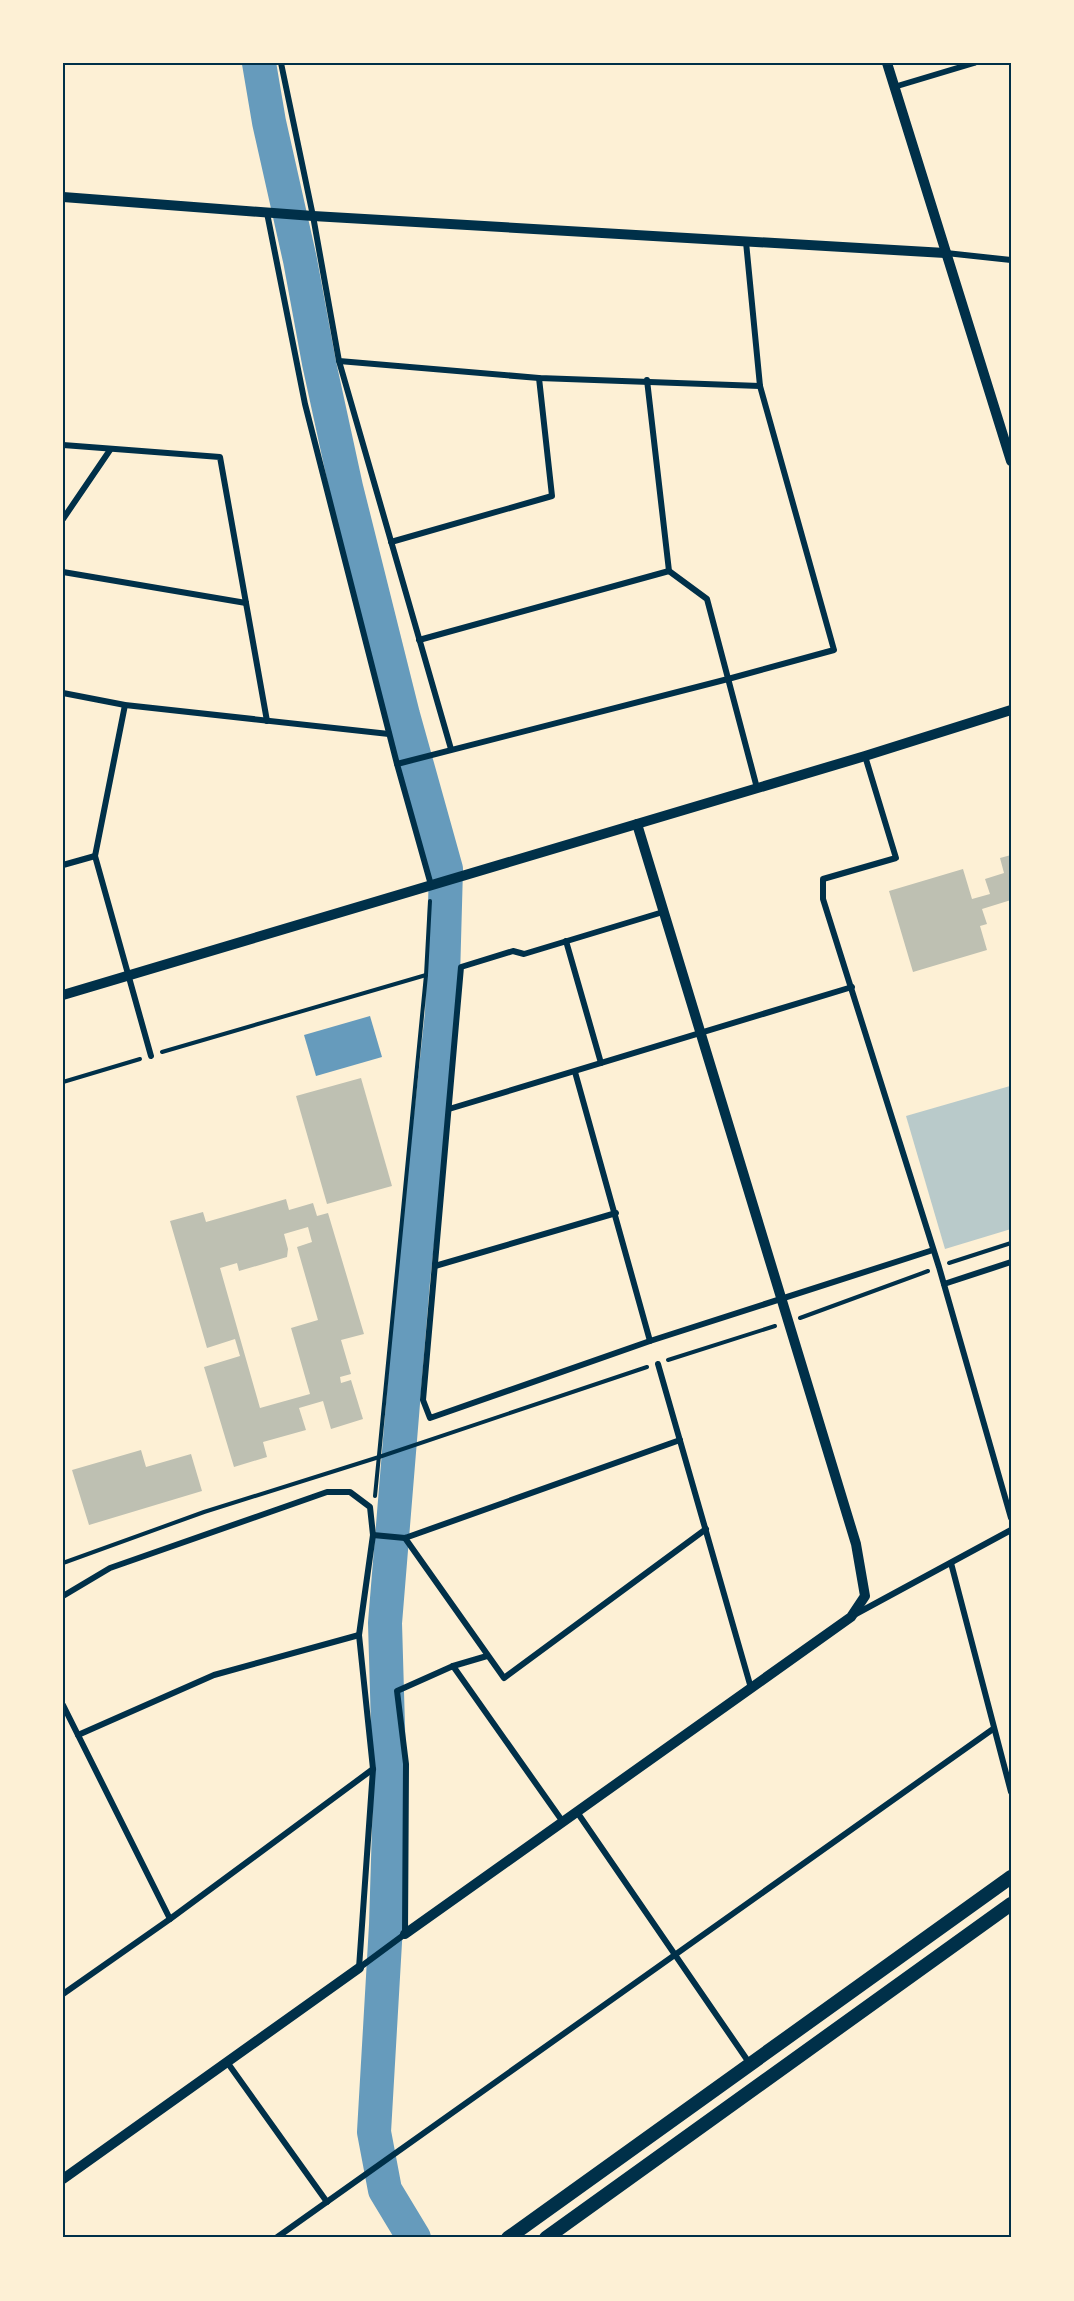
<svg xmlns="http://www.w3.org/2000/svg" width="1074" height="2301" viewBox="0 0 1074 2301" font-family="Arial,sans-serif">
<rect width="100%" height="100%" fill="#fdf0d5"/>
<!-- green -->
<polygon fill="#b9caca" points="1010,1086 1011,1229 945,1249 906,1116"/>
<!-- water -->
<polygon fill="#669bbc" points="370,1016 382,1057 316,1076 304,1035"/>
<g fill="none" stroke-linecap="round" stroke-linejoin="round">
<!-- river -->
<polyline stroke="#669bbc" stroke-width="34" points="259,63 269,122 300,260 319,363 346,487 403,715 446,869 442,1013 413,1281 385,1623 390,1795 386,1925 374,2132 385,2190 414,2238"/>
</g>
<!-- building -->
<g fill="#bec0b2" fill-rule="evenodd">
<polygon points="1011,855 1011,900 982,909 987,924 980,926 987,950 913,972 889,891 963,869 972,899 990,894 985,879 1004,873 1000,858"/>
<polygon points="361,1078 392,1186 327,1204 296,1096"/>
<path d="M286,1199L289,1210L313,1203L317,1216L328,1213L364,1334L341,1340L351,1374L340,1377L341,1383L351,1380L363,1419L331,1429L323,1401L299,1408L306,1430L263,1442L267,1457L234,1467L204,1367L240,1356L235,1339L207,1348L170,1221L203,1212L206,1222ZM308,1227L312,1242L297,1247L318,1320L291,1328L310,1394L260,1408L220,1268L237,1263L239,1271L287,1257L288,1249L284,1234Z"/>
<polygon points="141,1450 146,1467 191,1454 202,1491 89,1525 72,1470"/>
</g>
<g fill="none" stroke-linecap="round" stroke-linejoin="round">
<!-- path -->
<g stroke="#003049" stroke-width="4">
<polyline points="162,1052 426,975"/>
<polyline points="63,1082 140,1059"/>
<polyline points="949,1263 1011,1243"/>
<polyline points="800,1318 928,1271"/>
<polyline points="668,1360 775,1326"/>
<polyline points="375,1496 426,975 430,901"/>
<polyline points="63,1563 204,1512 379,1457 647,1367"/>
</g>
<!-- minor -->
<g stroke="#003049" stroke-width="6">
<polyline points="281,63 313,216 339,361 539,378 760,386"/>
<polyline points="894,87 974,63"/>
<polyline points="267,213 305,404 397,764 431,885"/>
<polyline points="946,253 1011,260"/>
<polyline points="339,361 451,749"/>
<polyline points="647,380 669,571 707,599 757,788"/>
<polyline points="63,445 220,457 267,721"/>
<polyline points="63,519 110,450"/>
<polyline points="391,542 552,496 539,378"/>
<polyline points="63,572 246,603"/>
<polyline points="419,640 669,571"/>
<polyline points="63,693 125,705 389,734"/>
<polyline points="125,705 95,856 151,1056"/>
<polyline points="865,756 896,858 823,879 823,899 939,1267 1011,1518"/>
<polyline points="397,764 728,679 834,650 760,386 746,242"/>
<polyline points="63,865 95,856"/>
<polyline points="663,912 524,954 513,951 461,967 423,1400 430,1418 650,1341 933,1250"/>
<polyline points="566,941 601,1063"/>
<polyline points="575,1072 650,1341"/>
<polyline points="449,1109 852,987"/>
<polyline points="435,1266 616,1213"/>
<polyline points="944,1284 1011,1262"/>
<polyline points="658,1364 751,1688"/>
<polyline points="373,1535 405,1538 680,1440"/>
<polyline points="405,1538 504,1678 706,1529"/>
<polyline points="951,1563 1011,1792"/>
<polyline points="63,1596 110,1568 327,1492 350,1492 370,1507 373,1535 359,1635 373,1769 359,1968"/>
<polyline points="854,1615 1011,1530"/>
<polyline points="453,1666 487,1656"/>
<polyline points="63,1705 170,1919"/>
<polyline points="78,1735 214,1675 359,1635"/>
<polyline points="577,1812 750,2064"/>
<polyline points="359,1968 405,1934 406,1764 397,1691 453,1666 563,1822"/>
<polyline points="63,1994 170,1919 373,1769"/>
<polyline points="227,2062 327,2202"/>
<polyline points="276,2238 993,1729"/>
</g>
<!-- tertiary -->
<g stroke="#003049" stroke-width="10">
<polyline points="887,63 1011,461"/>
<polyline points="63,197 313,216 945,253"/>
<polyline points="63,995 865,756 1011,710"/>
<polyline points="405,1934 851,1617 865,1596 856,1544 637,824"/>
<polyline points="63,2179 359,1968"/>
</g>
<!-- trunk -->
<g stroke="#003049" stroke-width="14">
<polyline points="508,2238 1011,1877"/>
<polyline points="546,2238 1011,1904"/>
</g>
</g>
<!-- border -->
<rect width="1074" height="2301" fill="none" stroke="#fdf0d5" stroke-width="129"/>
<rect x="64" y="64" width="946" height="2172" fill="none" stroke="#003049" stroke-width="2"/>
</svg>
